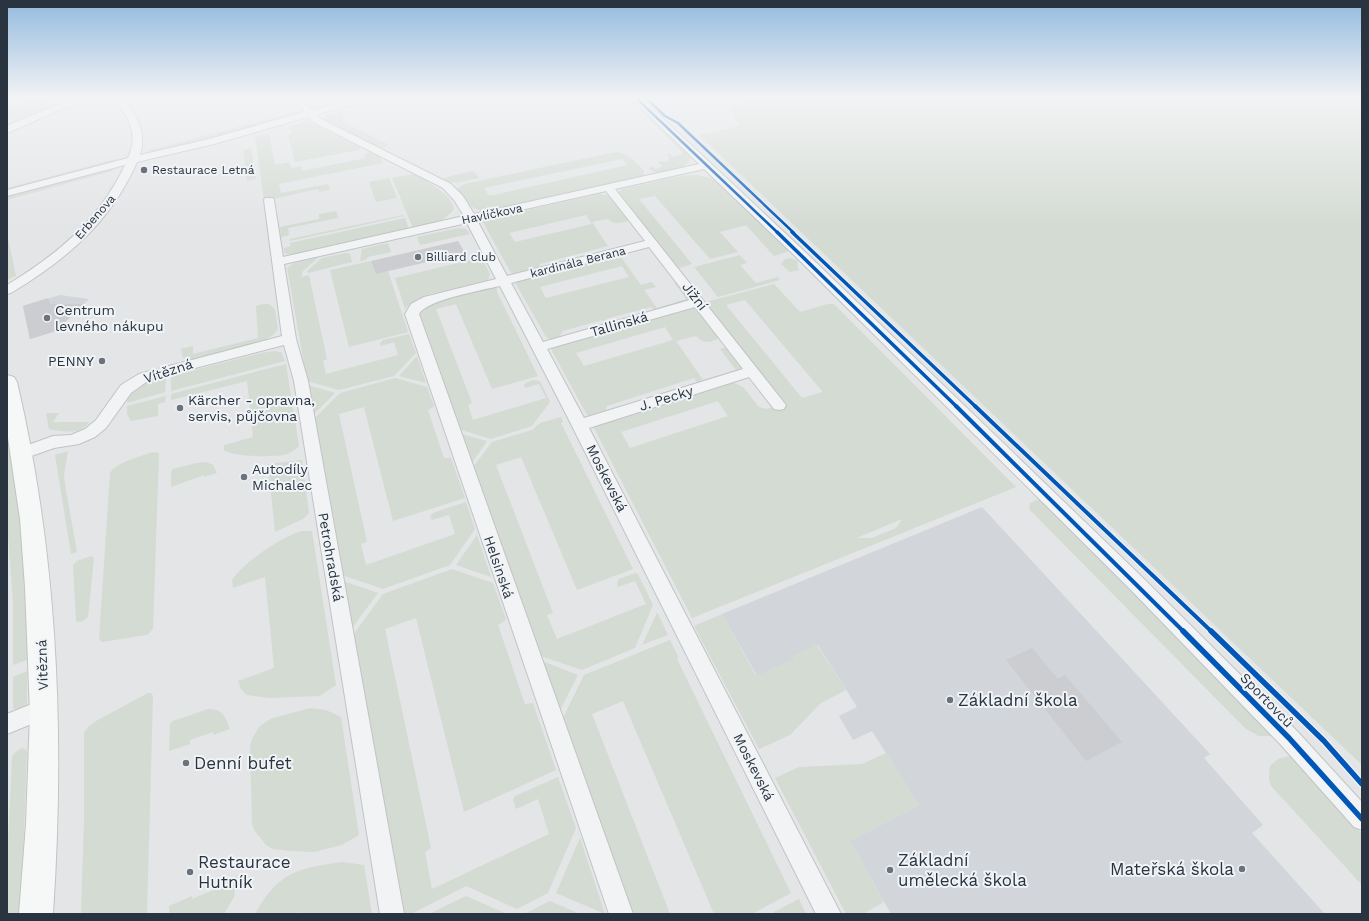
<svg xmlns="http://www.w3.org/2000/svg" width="1369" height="921" viewBox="0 0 1369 921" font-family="'Work Sans',sans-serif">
<rect width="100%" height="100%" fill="#e3e5e7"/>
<!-- built -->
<g fill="#d2d5da">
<polygon points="33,98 63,98 7,122 7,109"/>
<polygon points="60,295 89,299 56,331 30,339 23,306"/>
<polygon points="982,507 1210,754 1204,758 1263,825 1252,833 1325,914 891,914 850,841 919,805 872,731 853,740 839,716 857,707 818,645 793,656 795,659 757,676 722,614"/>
</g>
<!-- green -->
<g fill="#d4dbd3" fill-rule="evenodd">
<polygon points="66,98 76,98 7,128 7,123"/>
<path d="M628,98H632L691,155C690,171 660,178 649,169L651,166L656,169L663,166L659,163L660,161L668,162L669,157L667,154H670L672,157L682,154V152Z"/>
<polygon points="739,98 1362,98 1362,765 699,135 740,126 728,106 743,103"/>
<polygon points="343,111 344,123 389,145 381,149 324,120 325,116"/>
<polygon points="296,112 298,114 203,142 157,151 146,151"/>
<polygon points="307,121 361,148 359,150 295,162 288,135 292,134 290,126"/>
<polygon points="269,134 275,165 289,162 291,168 301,166 302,171 365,158 364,154 369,152 380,157 383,163 279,184 281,193 328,184 330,190 319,192 318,189 264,201 255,136"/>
<polygon points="251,148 256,179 247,181 243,150"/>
<path d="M615,152C629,153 634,160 644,171V175L639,178L489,211C473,212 465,202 457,189L464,184ZM622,159L628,165L494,195H488L484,188Z"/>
<polygon points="116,159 118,162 7,191 7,188"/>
<polygon points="113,168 113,171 7,200 7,195"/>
<path d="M474,171L479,178C467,180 453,186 443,179L450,176Z"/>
<path d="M414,174C426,181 452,194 454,209L451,213L443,219L444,221L413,228L392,178Z"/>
<polygon points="697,175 711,178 718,181 788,249 787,252 774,256 746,225 720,232 738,252 710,259 655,196 639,199 692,264 677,269 617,194 622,189 681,176"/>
<polygon points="389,178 397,198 376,202 369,182"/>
<path d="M599,194L611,196L631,220C623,222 613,226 608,219L592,222L608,246L540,264L539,269L515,275L511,273L483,222L488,219ZM586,215L592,224L515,242L509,233Z"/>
<polygon points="336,211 338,218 288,228 289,235 281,237 280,227 319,219 319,214"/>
<polygon points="403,215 404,216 290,241 290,239"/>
<polygon points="405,218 409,230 295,255 287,254 284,252 284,248 291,246 290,243"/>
<polygon points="458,228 466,229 470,234 420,245 417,237"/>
<polygon points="7,233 16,276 7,280"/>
<polygon points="388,243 391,252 368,257 366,260 360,261 362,249"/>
<polygon points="346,253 350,254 352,262 308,273 307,271 322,258"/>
<path d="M618,253L641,285L652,282L656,287L644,290L657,308L686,299L674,282L682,284L690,298L688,301L655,312L651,307L606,319L610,325L606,326L602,320L563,331L558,339L552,340L546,337L516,284L517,281ZM622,266L629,277L546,298L540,287Z"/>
<polygon points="740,255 747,263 740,265 756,283 778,277 780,280 718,297 694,267"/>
<polygon points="319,257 302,272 302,277 309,275 327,359 323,361 326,374 398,355 394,342 381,346 380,343 383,340 409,334 416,353 394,376 339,390 307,381 287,268 294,263"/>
<path d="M479,258H482L490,274L488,280C464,292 423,287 405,309L395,278Z"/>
<polygon points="790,258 798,261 797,266 799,270 790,272 781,264 785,259"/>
<polygon points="371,261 376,274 388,271 408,332 349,347 330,270"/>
<path d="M774,284L800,312L828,304H834L1016,487L692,618L593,426L732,382L743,387L759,407L766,409L783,404L705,306L706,302ZM745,300L822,391V392L802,398L726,305ZM718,401L728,416L630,448L621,432ZM902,519L896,528L872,538H857L811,557Z"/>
<path d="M492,287L497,288V292L538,376L492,389L456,304L436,309L472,403L468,405L473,420L546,398L539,384L525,388L524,385C528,381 535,379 540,381L550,402L532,426L491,439L455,428L416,314L427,303Z"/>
<polygon points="263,304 269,304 275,309 278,329 272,336 262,341 191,359 183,358 181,349 193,346 193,354 258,338 256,306"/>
<path d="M693,307L697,308L723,337C711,341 705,346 696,336L676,341L703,380L736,370L720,349L730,346L742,364L740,370L699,385L694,378L607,406L604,415L591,417L587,415L552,351L553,346ZM665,327L673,340L584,366L576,353Z"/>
<polygon points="275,351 281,352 285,361 171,391 171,376 261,353"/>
<polygon points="417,356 426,383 399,376"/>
<path d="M286,364L299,446C295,450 289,454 283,455C272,457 231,457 224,450V445L253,437L247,381L171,400V394Z"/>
<path d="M166,377L165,392L127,403C129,385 151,380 166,377Z"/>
<polygon points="395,378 427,387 434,406 428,410 444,458 451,458 465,498 393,521 364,407 339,414 367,542 361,544 366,565 455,534 449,515 432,520 430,516 435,512 466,502 475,529 450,565 383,589 342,575 314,419 340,393"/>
<polygon points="308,385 335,393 313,415"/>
<polygon points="166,396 165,402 158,404 158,416 131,421 127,414 127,406"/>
<path d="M46,413H59L53,422H89C81,435 62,432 49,429Z"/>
<polygon points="561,417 563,422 561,423 566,433 633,569 577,590 521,457 496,465 553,613 547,615 557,639 646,604 635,581 618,587 617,584 619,579 635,573 638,574 653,605 635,648 582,670 535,654 470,471 492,442 532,430 540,423"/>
<polygon points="457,433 487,441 469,467"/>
<path d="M7,436C21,507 25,578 27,650V660L13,665V603L7,522Z"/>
<polygon points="68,451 64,475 65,484 77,552 71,554 55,455"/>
<path d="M153,452L159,453L153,629L147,635L102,642L99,639L110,473C116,462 142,456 153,452Z"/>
<polygon points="302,460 309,513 303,519 275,532 268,464"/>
<polygon points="206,462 213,465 217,473 204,477 204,475 171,487 171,472 173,469 196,463"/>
<polygon points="1040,499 1199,659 1272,736 1259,736 1246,729 1030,510 1029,508 1030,503"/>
<path d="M302,531H312L336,685L320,696L269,698L247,695L241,689L238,681L274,668L265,577L233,588L232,580C243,563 282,536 302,531Z"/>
<polygon points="477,535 491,577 456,565"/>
<polygon points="91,556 94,558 88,617 83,621 77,622 76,620 73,565 77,561"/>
<polygon points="452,569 493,583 506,619 503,622 498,625 525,704 533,703 556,770 464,812 416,618 385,629 431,848 425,852 432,889 549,834 538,799 516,809 513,800 515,796 558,777 576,828 548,893 517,909 466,886 411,914 403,914 353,635 383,594"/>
<polygon points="343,581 378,593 352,628"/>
<polygon points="657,612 668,635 642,645 657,613"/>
<polygon points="722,614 756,676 795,659 793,655 817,645 846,690 821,703 790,735 759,749 694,626"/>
<polygon points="670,640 678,656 677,659 791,893 752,914 714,914 623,701 592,714 670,914 627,914 560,724 584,675"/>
<polygon points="537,659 578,675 557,716"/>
<polygon points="27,671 27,704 23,708 16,710 13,708 13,677"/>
<polygon points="148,693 151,693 153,696 147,914 81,914 84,818 84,733 89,726 96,721"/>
<polygon points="310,708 326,710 341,717 359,835 342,845 314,852 291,851 273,849 266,845 254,830 252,824 250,745 252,739 259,727 270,719"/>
<path d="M208,709C223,709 225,716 230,729L213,735V732L190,740V744L169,751L170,724L173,721Z"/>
<polygon points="22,748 27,751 23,858 20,914 7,914 7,864 12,756 17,751"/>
<polygon points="886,753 919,805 850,841 884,902 863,914 846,914 775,778 799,767 862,764"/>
<polygon points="1290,756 1362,834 1362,885 1271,786 1269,778 1270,766 1278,759"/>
<polygon points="580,838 605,914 556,893"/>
<path d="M343,862L364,865L372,914H298L297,912L292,914H255C278,872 298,868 343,862Z"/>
<polygon points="237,876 234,897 224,914 169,914 169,906 192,896 192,899 218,888 218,884"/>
<polygon points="466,896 507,914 429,914"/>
<polygon points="799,899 806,914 774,914 774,912"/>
<polygon points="550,901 580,914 524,914"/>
</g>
<!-- building -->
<g fill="#cbcdd0">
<polygon points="458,241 465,253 376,274 371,261"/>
<polygon points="48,298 50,304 84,304 56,331 30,339 23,306"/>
<polygon points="1032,648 1058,679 1065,675 1122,742 1086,761 1006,660"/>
</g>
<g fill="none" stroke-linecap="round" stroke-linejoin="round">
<defs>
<g id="street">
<polygon points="73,98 85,98 83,100 7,133 7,126"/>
<path d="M113,98H122C137,115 147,132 140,155L209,139L304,112L291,98H300L312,110L360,98H373L372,100L317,114L321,119L451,184L463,196L474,214L699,164L631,98H641L802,249L1141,576L1297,731L1362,802V830L1354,827L1281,745L1129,588L794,255L704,169L615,189L786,405L784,409L779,410L774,409L749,377L589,428L841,914H816L568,418L500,286C483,290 426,300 419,314L633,914H609L405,314L411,304L424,297L496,279L467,223L284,264L296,339L308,381L404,914H380L294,381L284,345L149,380L131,393L106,428L95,437L79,444L54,448L23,459L17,457L15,453L17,449L53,436L71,435L85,429L96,420L121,385L139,374L282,336L264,200L265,198H273L274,200L283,257L464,216L454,200L443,188L315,123L308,117L214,144L137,162C110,223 67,259 11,293L7,294V285C58,254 99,220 125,165L7,196V190L128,158C135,142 134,127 124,113C121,108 115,103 113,98ZM606,191L645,241L507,276L477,220ZM649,247L690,300L543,342L511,283ZM695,307L743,369L584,418L547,349Z"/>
<polygon points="44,699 51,702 54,709 51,716 7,734 7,714"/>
</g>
<path id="secondary" d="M7,375L14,377L17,382C58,556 65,736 53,914H19L26,824L30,714L25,587L20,519L7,431Z"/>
</defs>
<!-- street casing -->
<use href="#street" stroke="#c1c3c5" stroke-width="2"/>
<!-- secondary casing -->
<use href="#secondary" stroke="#c1c3c5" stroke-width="2"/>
<!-- street -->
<use href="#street" fill="#f2f3f5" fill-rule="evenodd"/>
<!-- secondary -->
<use href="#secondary" fill="#f6f7f7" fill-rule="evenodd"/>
<!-- rail -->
<polyline stroke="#ccced0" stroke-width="2" stroke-dasharray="1.5 2.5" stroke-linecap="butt" points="7,117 50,98"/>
<defs>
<g id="cycleway-far3">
<polyline points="636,98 778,233"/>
<polyline points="646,98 665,116 678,123 794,233"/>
</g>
<g id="cycleway-far2">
<polyline points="777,232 957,407"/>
<polyline points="792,232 976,407"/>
</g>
<g id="cycleway-far1">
<polyline points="956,406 1184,632"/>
<polyline points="975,406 1212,632"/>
</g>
<g id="cycleway">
<polyline points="1183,631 1289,738 1362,819"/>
<polyline points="1211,631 1324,741 1362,784"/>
</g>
</defs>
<!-- cycleway-far3 casing -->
<use href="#cycleway-far3" stroke="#f1f4f7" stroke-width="4"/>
<!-- cycleway-far2 casing -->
<use href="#cycleway-far2" stroke="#f1f4f7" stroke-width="5.5"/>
<!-- cycleway-far1 casing -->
<use href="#cycleway-far1" stroke="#f1f4f7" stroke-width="6"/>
<!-- cycleway casing -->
<use href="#cycleway" stroke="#f1f4f7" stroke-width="8"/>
<!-- cycleway-far3 -->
<use href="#cycleway-far3" stroke="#0057b8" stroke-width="2.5"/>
<!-- cycleway-far2 -->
<use href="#cycleway-far2" stroke="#0057b8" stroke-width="3.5"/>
<!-- cycleway-far1 -->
<use href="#cycleway-far1" stroke="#0057b8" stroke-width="4"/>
<!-- cycleway -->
<use href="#cycleway" stroke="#0057b8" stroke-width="5.5"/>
</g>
<!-- sky -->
<linearGradient id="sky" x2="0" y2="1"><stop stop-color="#93badf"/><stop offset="0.43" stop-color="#f2f3f4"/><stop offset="1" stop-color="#f2f3f4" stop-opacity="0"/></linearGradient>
<rect width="1369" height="227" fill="url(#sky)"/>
<!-- markers -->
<g fill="#6b727b" stroke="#f1f4f7" stroke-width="1.5">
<circle cx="144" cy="170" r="4"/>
<circle cx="418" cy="257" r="4"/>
<circle cx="47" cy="318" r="4"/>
<circle cx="102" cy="361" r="4"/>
<circle cx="180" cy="408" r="4"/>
<circle cx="244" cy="477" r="4"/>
<circle cx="950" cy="700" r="4"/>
<circle cx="186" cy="763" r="4"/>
<circle cx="1242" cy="869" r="4"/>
<circle cx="890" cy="870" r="4"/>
<circle cx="190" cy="872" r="4"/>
</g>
<g text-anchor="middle" stroke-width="4" stroke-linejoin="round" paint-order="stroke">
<!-- far-poi labels -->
<g font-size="12" fill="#2a3441" stroke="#f1f4f7" text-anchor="start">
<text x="152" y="174">Restaurace Letná</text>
<text x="426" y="261">Billiard club</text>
</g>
<!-- far-street labels -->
<g font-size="12" fill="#2a3441" stroke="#f1f4f7">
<text transform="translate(492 214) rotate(-12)" y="4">Havlíčkova</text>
<text transform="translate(95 217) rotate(-49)" y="4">Erbenova</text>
<text transform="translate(578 262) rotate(-14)" y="4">kardinála Berana</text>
</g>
<!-- street labels -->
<g font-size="14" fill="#2a3441" stroke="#f1f4f7">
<text transform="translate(695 296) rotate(52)" y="5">Jižní</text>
<text transform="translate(619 324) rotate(-16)" y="5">Tallinská</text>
<text transform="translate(168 371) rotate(-18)" y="5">Vítězná</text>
<text transform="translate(666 398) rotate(-17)" y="5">J. Pecky</text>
<text transform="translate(607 478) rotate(63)" y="5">Moskevská</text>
<text transform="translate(331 557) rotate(80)" y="5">Petrohradská</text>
<text transform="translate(499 567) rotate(71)" y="5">Helsinská</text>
<text transform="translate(42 665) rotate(-92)" y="5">Vítězná</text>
<text transform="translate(1267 700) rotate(46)" y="5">Sportovců</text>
<text transform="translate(754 767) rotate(63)" y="5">Moskevská</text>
</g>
<!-- poi labels -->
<g font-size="14" fill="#2a3441" stroke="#f1f4f7" text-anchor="start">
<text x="55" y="315">Centrum<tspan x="55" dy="16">levného nákupu</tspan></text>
<text x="94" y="366" text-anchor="end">PENNY</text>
<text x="188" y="405">Kärcher - opravna,<tspan x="188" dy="16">servis, půjčovna</tspan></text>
<text x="252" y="474">Autodíly<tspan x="252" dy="16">Michalec</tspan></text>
</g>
<!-- near-poi labels -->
<g font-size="17" fill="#2a3441" stroke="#f1f4f7" text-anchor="start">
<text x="958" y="706">Základní škola</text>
<text x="194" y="769">Denní bufet</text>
<text x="898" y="866">Základní<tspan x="898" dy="20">umělecká škola</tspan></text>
<text x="198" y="868">Restaurace<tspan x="198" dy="20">Hutník</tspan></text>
<text x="1234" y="875" text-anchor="end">Mateřská škola</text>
</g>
</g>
<!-- border -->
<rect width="1369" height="921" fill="none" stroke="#2a3441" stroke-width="16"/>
</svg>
